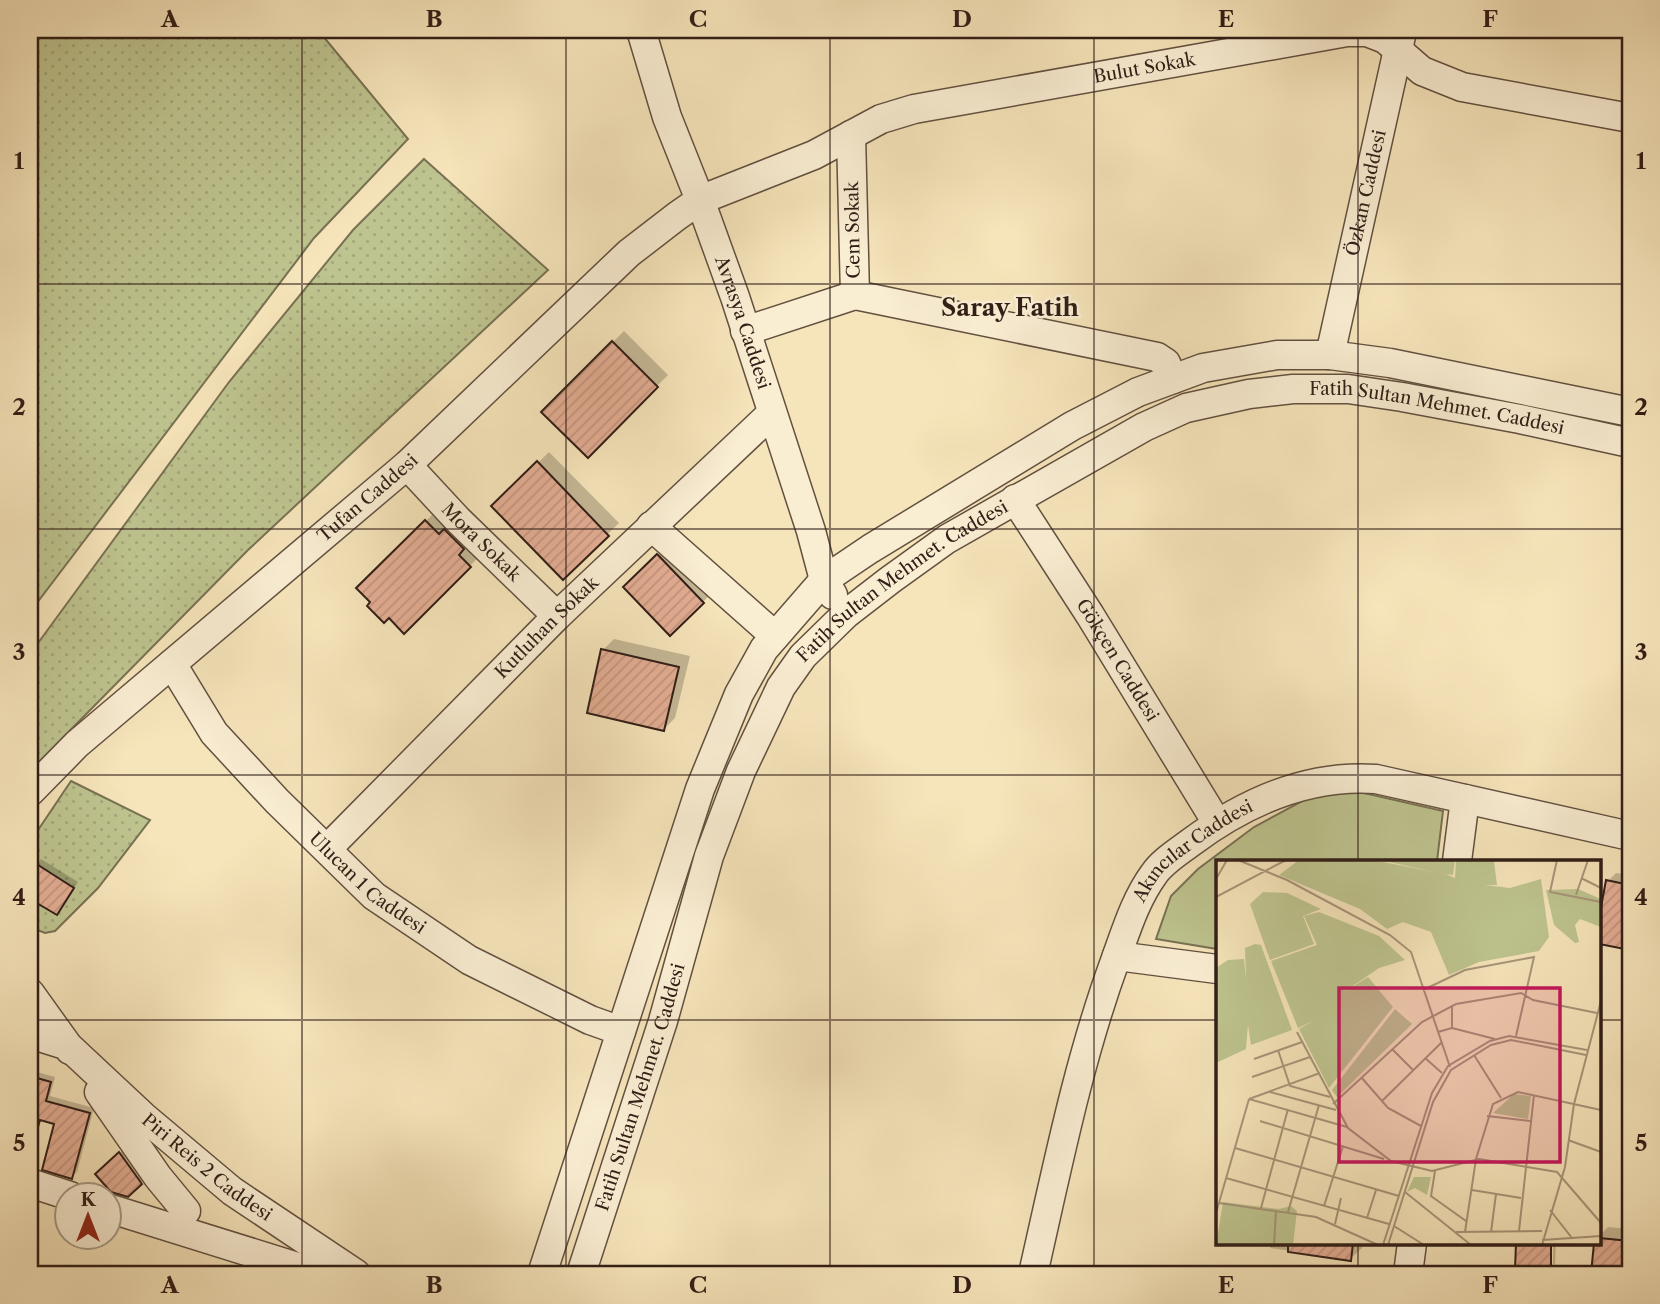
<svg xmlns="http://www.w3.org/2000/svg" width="1660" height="1304" viewBox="0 0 1660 1304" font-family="'Libre Caslon Text',serif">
<defs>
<pattern id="grass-dots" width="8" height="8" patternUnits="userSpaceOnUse" patternTransform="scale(1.75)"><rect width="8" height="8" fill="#bec48f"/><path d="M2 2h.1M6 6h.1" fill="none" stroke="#a4a87b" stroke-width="1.8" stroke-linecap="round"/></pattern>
<pattern id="building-hatch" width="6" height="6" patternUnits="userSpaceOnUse" patternTransform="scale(1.75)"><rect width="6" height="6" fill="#e3ad93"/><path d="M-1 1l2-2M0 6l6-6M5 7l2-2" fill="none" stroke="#c3947e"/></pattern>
</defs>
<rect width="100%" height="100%" fill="#f6e4ba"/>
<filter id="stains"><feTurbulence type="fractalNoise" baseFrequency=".00286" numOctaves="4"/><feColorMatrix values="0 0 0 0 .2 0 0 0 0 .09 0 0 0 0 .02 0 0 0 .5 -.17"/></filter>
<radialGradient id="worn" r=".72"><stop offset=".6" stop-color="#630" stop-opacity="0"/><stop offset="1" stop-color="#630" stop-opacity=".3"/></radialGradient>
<!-- grass -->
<g fill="url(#grass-dots)" stroke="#787153" stroke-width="2">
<polygon points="52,30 318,30 408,139 314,238 30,612 30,45"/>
<polygon points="424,159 548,270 248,550 30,771 30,654 229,382 353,230"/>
<polygon points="71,781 150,820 98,888 55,931 45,933 30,927 30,842"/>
</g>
<!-- park -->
<polygon fill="#bec48f" stroke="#787153" stroke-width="2" points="1317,793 1364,793 1443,811 1437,861 1217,861 1217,949 1156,939 1171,896 1198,869 1254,827"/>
<!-- shadow -->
<g fill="#0003">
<polygon points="1094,30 1127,30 1096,35"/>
<polygon points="624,331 668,375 588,456 543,412"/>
<polygon points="549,452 619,523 563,578 494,506"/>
<polygon points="437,510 481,555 404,631 358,588"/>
<polygon points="666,547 711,594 670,634 625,587"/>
<polygon points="614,639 690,656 675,718 664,729 603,650"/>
<polygon points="41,859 78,882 57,913 30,897 30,875"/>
<polygon points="1616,873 1630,875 1630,948 1599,942 1599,927 1608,881"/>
<polygon points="30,1070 55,1077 50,1096 94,1108 77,1172 71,1177 56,1123 30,1115"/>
<polygon points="125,1148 146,1177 127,1195 97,1174"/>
<polygon points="1608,1227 1630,1229 1630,1274 1592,1274 1596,1243 1599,1243 1599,1236"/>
<polygon points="1271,1243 1362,1243 1362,1248 1350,1259 1270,1248"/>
<polygon points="1518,1243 1550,1243 1549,1266 1553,1266 1553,1243 1556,1243 1555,1264 1550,1269 1517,1269"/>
</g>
<!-- building -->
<g fill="url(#building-hatch)" stroke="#311e17" stroke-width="2">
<polygon points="612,341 658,387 588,458 541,412"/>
<polygon points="537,461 609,536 563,580 491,506"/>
<polygon points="425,520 439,534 444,529 464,549 459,555 471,567 404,634 389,618 384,623 367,606 370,602 356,588"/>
<polygon points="657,554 704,603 670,636 623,587"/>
<polygon points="601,649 679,667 664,731 587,713"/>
<polygon points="35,863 74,888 57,915 30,899 30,872"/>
<polygon points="1606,880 1630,885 1630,950 1599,944 1599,918"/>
<polygon points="30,1076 51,1082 46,1101 90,1113 72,1179 42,1170 54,1124 40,1120 34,1141 30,1141"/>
<polygon points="119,1152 142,1184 128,1197 111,1192 95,1174"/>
<polygon points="1599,1238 1630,1241 1630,1274 1591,1274 1594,1243 1599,1243"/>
<polygon points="1288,1243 1353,1243 1351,1261 1288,1252"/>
<polygon points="1516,1243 1551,1243 1551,1271 1515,1270"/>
</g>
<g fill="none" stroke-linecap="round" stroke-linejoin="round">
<defs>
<g id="minor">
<path id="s1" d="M641,30L667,117L700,200L735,297L811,531L824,580L833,595"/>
<polyline points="855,295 1157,357 1166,363 1173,379"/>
<polyline points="745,331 855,295 851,135"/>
<path id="s2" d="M1330,355L1401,36"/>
<path id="s3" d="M407,465L458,520L557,616"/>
<path id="s4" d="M1015,499L1090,615L1217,823"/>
<polyline points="651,526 775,636"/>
<path id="s5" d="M172,664L214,733L277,801L374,896L469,960L590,1020L621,1031"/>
<path id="s6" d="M30,792L77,744L407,465L629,253L677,216L700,200L814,155L881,119L914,109L1347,32H1367L1385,39L1422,71L1462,87L1630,118"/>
<path id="s7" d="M327,849L557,616L771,414"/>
<polyline points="1457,861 1465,799"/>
<polyline points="1117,956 1217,969"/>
<path id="s8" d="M30,993L68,1046L144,1117L232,1191L356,1274"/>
<polyline points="30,1034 68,1046 70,1050"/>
<polyline points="99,1092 158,1177 186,1211"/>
<polyline points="30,1183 70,1196"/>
<polyline points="108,1208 320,1274"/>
<polyline points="542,1274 700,789 739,694 764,649 824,580 870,549 1072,426 1138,392 1203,368 1277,355 1330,355 1390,363 1630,412"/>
<path id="s9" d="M581,1274L663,1021L709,856L741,771L781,687L803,656L846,614L890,580L947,539L1144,427L1186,408L1249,394L1293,389H1348L1402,397L1520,419L1630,443"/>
<path id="s10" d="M1033,1274C1057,1169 1078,1062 1115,961C1126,931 1135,900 1154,874C1162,862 1178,852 1190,843C1245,802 1307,774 1376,779L1630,836"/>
<polyline points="1408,1274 1412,1243"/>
</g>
</defs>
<!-- minor casing -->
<use href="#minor" stroke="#625040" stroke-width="31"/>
<!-- minor -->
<use href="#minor" stroke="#f9edd2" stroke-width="28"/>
</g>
<!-- grid -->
<path fill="none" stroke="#311e17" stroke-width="2" stroke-opacity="0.55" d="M302,30V1274M566,30V1274M830,30V1274M1094,30V1274M1358,30V861M30,284H1630M30,529H1630M30,775H1630M30,1020H1217M1599,1020H1630M1358,1243V1274"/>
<g text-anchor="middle" stroke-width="5" stroke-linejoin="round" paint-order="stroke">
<!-- street labels -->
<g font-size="18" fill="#311e17" stroke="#f9edd2">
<text dy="6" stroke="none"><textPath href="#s6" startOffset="1362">Bulut Sokak</textPath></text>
<text dy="6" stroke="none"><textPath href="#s2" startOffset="166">Özkan Caddesi</textPath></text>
<text transform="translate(853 230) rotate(-91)" y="6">Cem Sokak</text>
<text dy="6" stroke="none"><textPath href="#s1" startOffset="310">Avrasya Caddesi</textPath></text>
<text dy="6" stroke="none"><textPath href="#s9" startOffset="1372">Fatih Sultan Mehmet. Caddesi</textPath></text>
<text dy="6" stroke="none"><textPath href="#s6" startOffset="448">Tufan Caddesi</textPath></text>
<text dy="6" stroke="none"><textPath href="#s3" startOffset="107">Mora Sokak</textPath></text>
<text dy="6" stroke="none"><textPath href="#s9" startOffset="784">Fatih Sultan Mehmet. Caddesi</textPath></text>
<text dy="6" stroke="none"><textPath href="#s7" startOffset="312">Kutluhan Sokak</textPath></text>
<text dy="6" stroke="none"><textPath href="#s4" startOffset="191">Gökçen Caddesi</textPath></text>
<text dy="6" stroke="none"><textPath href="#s10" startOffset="464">Akıncılar Caddesi</textPath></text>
<text dy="6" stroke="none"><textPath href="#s5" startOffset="296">Ulucan 1 Caddesi</textPath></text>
<text dy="6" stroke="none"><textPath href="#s9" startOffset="196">Fatih Sultan Mehmet. Caddesi</textPath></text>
<text dy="6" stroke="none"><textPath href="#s8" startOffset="250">Piri Reis 2 Caddesi</textPath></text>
</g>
<!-- district labels -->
<g font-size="24" font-weight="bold" fill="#311e17" stroke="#f9edd2">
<text x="1010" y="316">Saray Fatih</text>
</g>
</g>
<!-- overview -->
<g transform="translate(1216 860)">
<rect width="385" height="385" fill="#f6e4ba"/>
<path d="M83,0H157L219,12L164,0H239L237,15L230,14L239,18L240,0L278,1L281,25H269L294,28L325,19L333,77L323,91L263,102L233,115L215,72L187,62L171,69L144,49L63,15ZM362,29L385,39V67L364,59L359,65L363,82L359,83L338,65L330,30ZM47,32L71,33L105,49L87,56L98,84L54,100L34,44ZM103,52L163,76L189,100L163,108L125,134L152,117L177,147L113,228L83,169L97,161L82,168L55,101L101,85L88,56ZM39,84L45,85L76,170L35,185L32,165L30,189L0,203V108L12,100L28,99L30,120L29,88ZM179,149L196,164L121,237L116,230ZM7,342L63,349L75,346L81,351L77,385H0Z" fill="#bec48f"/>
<path d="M298,234L315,236L312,259L277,253ZM198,317H215L211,335L199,328L191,332Z" fill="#bec48f"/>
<path fill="none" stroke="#a79579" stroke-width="2" d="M22,0L71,20L174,75L195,92L234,207M341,0L334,32L385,42M365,18L385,28M0,19L11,0M360,35L372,0M0,37L70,0M207,130L249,110L318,97L300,176M236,168L279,179M81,172L132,268L175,301L216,311L263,299L341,312L385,363M222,172L236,168V146M62,190L74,226L114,237M177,190L197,210M258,195L285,238M209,198L226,213M38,199L86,182M36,217L94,197M145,217L172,248L205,266M54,232L120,250M33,239L131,267M33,239L104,213M166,241L225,183M117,244L206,162L240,144L305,133L317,140L381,153M271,256L314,261M44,261L168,299M352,280L385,292M19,288L183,336M219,311L215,336L250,361M10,318L173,364M256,330L305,338M189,332L255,385M3,343L100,357L162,385M108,346L127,286M45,348L72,249M334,350L356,378M72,352L103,245M0,353L33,239M151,358L160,330M119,364L125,338M178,366L208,385M303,371L318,235M240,372L326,371M249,372L260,299L277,244L302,232L385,250M275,372L280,334M326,380L385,376M58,385L60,351M167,385L216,233L232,206L274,181L293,176L371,190M172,385L217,242L235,210L275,185L295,180L370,195M326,385L349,307L358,244L385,141"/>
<path fill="#c2185b" fill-opacity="0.15" stroke="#c2185b" stroke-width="3.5" d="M123,128H344V302H123Z"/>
<rect width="385" height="385" fill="none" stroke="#311e17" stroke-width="3.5"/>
</g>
<!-- margin -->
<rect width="1660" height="1304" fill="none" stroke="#f6e4ba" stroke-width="77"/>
<!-- north arrow -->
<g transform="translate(88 1216)"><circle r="33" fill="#f9edd2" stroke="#a99a87" stroke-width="2"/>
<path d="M0-5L12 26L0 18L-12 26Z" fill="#8f2418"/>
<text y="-10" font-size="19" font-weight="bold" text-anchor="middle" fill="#311e17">K</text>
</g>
<rect x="38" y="38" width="1584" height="1228" fill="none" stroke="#311e17" stroke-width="2.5"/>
<g font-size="23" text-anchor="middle" font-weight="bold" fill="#311e17">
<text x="170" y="27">A</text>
<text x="434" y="27">B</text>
<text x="698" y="27">C</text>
<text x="962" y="27">D</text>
<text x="1226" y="27">E</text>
<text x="1490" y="27">F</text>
<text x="19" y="169">1</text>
<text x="1641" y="169">1</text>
<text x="19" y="415">2</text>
<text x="1641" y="415">2</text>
<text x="19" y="660">3</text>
<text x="1641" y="660">3</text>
<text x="19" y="905">4</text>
<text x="1641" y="905">4</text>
<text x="19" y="1151">5</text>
<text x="1641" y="1151">5</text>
<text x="170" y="1293">A</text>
<text x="434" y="1293">B</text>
<text x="698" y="1293">C</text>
<text x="962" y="1293">D</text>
<text x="1226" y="1293">E</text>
<text x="1490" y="1293">F</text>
</g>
<rect width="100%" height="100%" filter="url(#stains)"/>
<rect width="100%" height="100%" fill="url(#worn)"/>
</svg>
